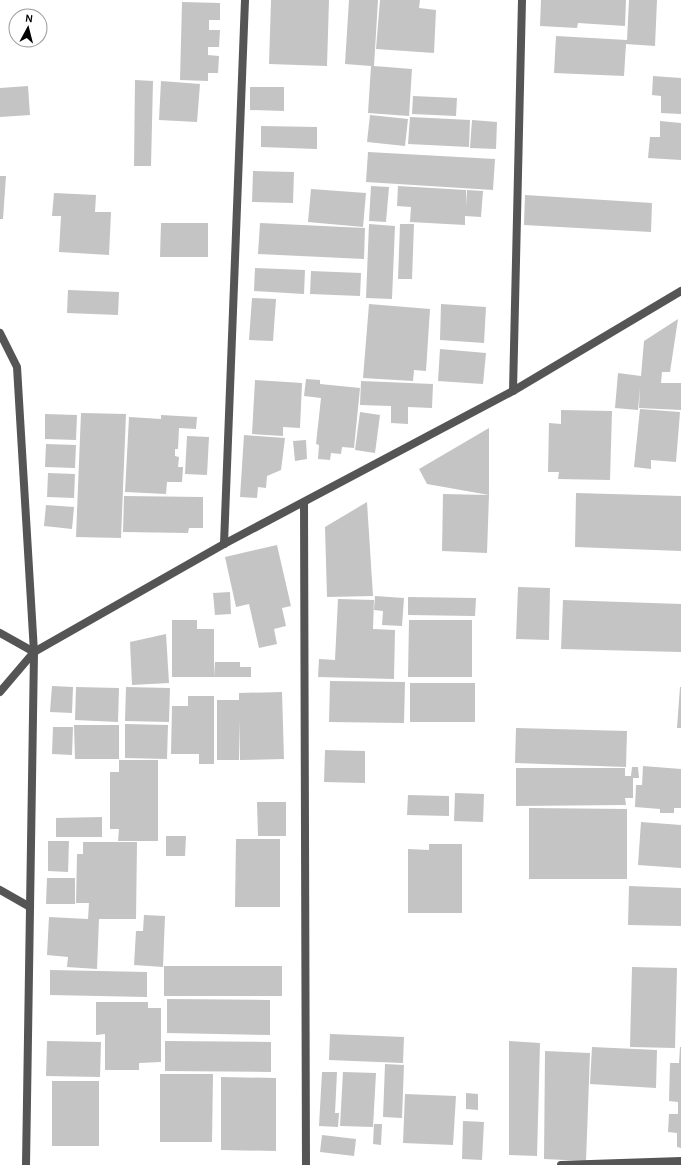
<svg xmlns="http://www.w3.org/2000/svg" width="681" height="1165" viewBox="0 0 681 1165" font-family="Karla,sans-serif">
<rect width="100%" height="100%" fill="#fff"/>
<!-- building -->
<g fill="#c4c4c4">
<polygon points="271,0 329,0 327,66 269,64"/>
<polygon points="349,0 378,0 374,66 412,69 409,116 368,113 371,66 345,64"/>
<polygon points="380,0 420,0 419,8 436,10 434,53 376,49"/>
<polygon points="541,0 626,0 625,26 578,23 577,28 540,26"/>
<polygon points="629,0 657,0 655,46 626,44 624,76 554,73 556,36 627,40"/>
<polygon points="182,2 220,3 220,20 209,20 209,30 220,30 219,47 208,47 208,55 219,56 218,73 208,73 208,81 180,80"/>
<polygon points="653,76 681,78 681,114 661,113 661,96 652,95"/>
<polygon points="135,80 153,81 151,166 134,166"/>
<polygon points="161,81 200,84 197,122 159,120"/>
<polygon points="28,86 30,115 0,117 0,88"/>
<polygon points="250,87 284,87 284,111 250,110"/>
<polygon points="413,96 457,98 456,116 412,114"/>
<polygon points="370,115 408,119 405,146 367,142"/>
<polygon points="410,117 470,120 469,147 408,144"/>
<polygon points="472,120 497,122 496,149 470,148"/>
<polygon points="660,121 681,123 681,160 648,158 650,137 660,137"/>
<polygon points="261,126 317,127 317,149 261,147"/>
<polygon points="368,152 495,159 493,190 366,182"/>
<polygon points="253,171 294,172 293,203 252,202"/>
<polygon points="0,176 6,176 3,219 0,219"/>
<polygon points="371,186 389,187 386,222 369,221"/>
<polygon points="398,186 466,190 466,206 467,190 483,191 481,217 465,216 465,225 410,222 411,207 397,206"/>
<polygon points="311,189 366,193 363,227 308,222"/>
<polygon points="54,193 96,195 95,212 111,212 109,255 59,252 61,216 52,216"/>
<polygon points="525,195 652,203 651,232 524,225"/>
<polygon points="161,223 208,223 208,257 160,257"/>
<polygon points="260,223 365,228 364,259 258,254"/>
<polygon points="369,224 395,226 392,299 366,298"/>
<polygon points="400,224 414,224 412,279 398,279"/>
<polygon points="255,268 305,270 304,294 254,291"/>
<polygon points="311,271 361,273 360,296 310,294"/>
<polygon points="68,290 119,292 118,315 67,313"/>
<polygon points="252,298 276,299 273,341 249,340"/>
<polygon points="369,304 430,309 426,371 414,370 413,381 363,378"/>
<polygon points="441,304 486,307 484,343 440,340"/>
<polygon points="678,319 670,372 662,372 661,383 681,383 681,410 639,408 640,387 638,410 615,408 618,373 641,376 644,341"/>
<polygon points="440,349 486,353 483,384 438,381"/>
<polygon points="306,379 320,380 320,384 360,388 354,448 342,447 341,454 331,453 330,460 318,459 319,445 316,444 321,398 304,396"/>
<polygon points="255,380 302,383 300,428 283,427 283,436 252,434"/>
<polygon points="361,381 433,384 432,408 408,407 408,424 391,423 391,406 360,405"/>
<polygon points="640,409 680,412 676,462 651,460 651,469 634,467"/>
<polygon points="561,410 612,411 610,480 558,479 559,472 548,472 549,423 561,424"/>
<polygon points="360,412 380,415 375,453 355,450"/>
<polygon points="81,413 126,414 121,538 76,537"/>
<polygon points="45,414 77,415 76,440 45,439"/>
<polygon points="161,415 197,417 196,429 179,428 178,449 175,449 175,456 179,457 178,467 183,467 182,482 167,482 166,494 125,492 129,417 161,419"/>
<polygon points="489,428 489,495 427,484 419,469"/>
<polygon points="244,435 285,438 281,470 267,476 266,488 258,487 257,498 240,497"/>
<polygon points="187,436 209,437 207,475 185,474"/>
<polygon points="306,440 307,459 295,461 293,441"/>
<polygon points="46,444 76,445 75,468 45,467"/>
<polygon points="48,473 75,474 74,498 47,497"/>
<polygon points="576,493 681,496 681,551 575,547"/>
<polygon points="443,494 489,495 487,553 442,551"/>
<polygon points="124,496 203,497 203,528 189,528 188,533 123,532"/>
<polygon points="367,502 373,596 327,597 325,527"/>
<polygon points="46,505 74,507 72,529 44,526"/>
<polygon points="277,545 291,606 282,608 286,626 274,629 277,644 259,648 249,604 236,607 225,557"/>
<polygon points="518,587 550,588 549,640 516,639"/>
<polygon points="230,592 231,614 215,615 213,593"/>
<polygon points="375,596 404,598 402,626 382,625 383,611 374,610"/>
<polygon points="408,597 476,598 475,616 408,615"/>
<polygon points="338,599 374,600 373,629 395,630 394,679 318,677 319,659 335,660"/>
<polygon points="563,600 681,604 681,652 561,649"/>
<polygon points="172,620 197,620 197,629 214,629 214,677 172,677"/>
<polygon points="409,620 472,620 472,677 408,677"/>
<polygon points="166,634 169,683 132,685 130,642"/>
<polygon points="215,662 240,662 240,667 251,667 251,677 214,677"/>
<polygon points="330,681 405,682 404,723 329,722"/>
<rect x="410" y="683" width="65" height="39"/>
<polygon points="52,686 73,687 72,713 50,712"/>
<polygon points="76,687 119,688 118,722 75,720"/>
<polygon points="126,687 170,688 169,722 125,721"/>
<polygon points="680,687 681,687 681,728 677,728"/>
<polygon points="282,692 284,759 240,760 239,719 239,760 217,760 217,700 239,700 239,693"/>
<polygon points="188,696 214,696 214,764 199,764 199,754 171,754 172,706 188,706"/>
<polygon points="125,724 168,725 167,759 125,758"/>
<polygon points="74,725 119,725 119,759 75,759"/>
<polygon points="53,727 73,727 72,755 52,754"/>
<polygon points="516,728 627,731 626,767 515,763"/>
<polygon points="325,750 365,751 365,783 324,782"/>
<polygon points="119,760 158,760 158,841 118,841 119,829 110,829 110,772 119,772"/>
<polygon points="643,766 681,769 681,808 674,808 674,813 660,813 660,809 635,807 636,785 642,785"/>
<polygon points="632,767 638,767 639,778 633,778 633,798 625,798 626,805 516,806 516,768 625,768 625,776 631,776"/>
<polygon points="455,793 484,794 483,822 454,821"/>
<polygon points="408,795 449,796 449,816 407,815"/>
<polygon points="257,802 286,802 286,836 258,836"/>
<polygon points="529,808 627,809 627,879 529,879"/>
<polygon points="102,817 102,837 56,837 56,818"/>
<polygon points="641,822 681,825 681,868 638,865"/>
<polygon points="166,836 186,836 185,856 166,856"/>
<polygon points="236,839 280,839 280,907 235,907"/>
<polygon points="48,841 69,841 68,872 48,871"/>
<polygon points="83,842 137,842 136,919 90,919 99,919 97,969 67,967 68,957 47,955 49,917 88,919 89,903 76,903 77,854 83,854"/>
<polygon points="429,844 462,844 462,913 408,913 408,849 429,850"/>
<polygon points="47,878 75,878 75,904 46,904"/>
<polygon points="629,886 681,888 681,926 628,925"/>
<polygon points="144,915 165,916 163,967 134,965 136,931 143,931"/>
<rect x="164" y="966" width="118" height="30"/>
<polygon points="632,967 677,968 675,1048 630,1047"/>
<polygon points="50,970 147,972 147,997 50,995"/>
<polygon points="167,999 270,1000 270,1035 167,1033"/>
<polygon points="96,1002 148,1002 148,1008 161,1008 161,1062 139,1063 139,1070 105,1070 105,1034 96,1035"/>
<polygon points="330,1034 404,1037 403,1063 329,1060"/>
<polygon points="47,1041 101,1042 100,1077 46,1076"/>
<polygon points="165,1041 271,1042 271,1072 165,1071"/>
<polygon points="509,1041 540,1043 537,1156 509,1155"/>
<polygon points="592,1047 657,1050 656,1088 590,1084"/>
<polygon points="680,1047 681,1047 681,1148 677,1147 677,1133 668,1132 669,1114 678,1114 678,1102 669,1101 670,1063 679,1063"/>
<polygon points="545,1051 590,1053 586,1161 544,1159"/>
<polygon points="385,1064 404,1065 402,1118 383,1117"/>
<polygon points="322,1072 337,1072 335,1113 339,1113 338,1127 319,1126"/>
<polygon points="343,1072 376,1073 373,1127 340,1126"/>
<polygon points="160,1074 213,1074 212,1142 160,1142"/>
<polygon points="221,1077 276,1078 276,1151 221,1150"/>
<rect x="52" y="1081" width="47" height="65"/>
<polygon points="466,1093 478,1094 478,1110 466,1109"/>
<polygon points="405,1094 456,1096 453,1145 403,1143"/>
<polygon points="463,1121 484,1122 482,1160 462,1159"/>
<polygon points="374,1124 382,1124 381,1145 373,1144"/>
<polygon points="322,1135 356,1139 354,1156 320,1152"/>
</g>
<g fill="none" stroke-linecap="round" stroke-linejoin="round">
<!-- minor -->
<g stroke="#555" stroke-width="8">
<polyline points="0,333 17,367 34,652 26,1165"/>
<polyline points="513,391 522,0"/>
<polyline points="304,503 306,1165"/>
<polyline points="224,544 245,0"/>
<polyline points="0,633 34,652"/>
<polyline points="0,692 34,652 224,544 513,391 681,291"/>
<polyline points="0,890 30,907"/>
<polyline points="561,1165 681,1161"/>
</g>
</g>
<!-- north arrow -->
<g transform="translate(28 28) rotate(7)"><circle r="19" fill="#ffffff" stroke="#999999"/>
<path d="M0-3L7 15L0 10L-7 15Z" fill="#000000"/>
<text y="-6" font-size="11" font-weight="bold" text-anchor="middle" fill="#000000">N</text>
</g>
</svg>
